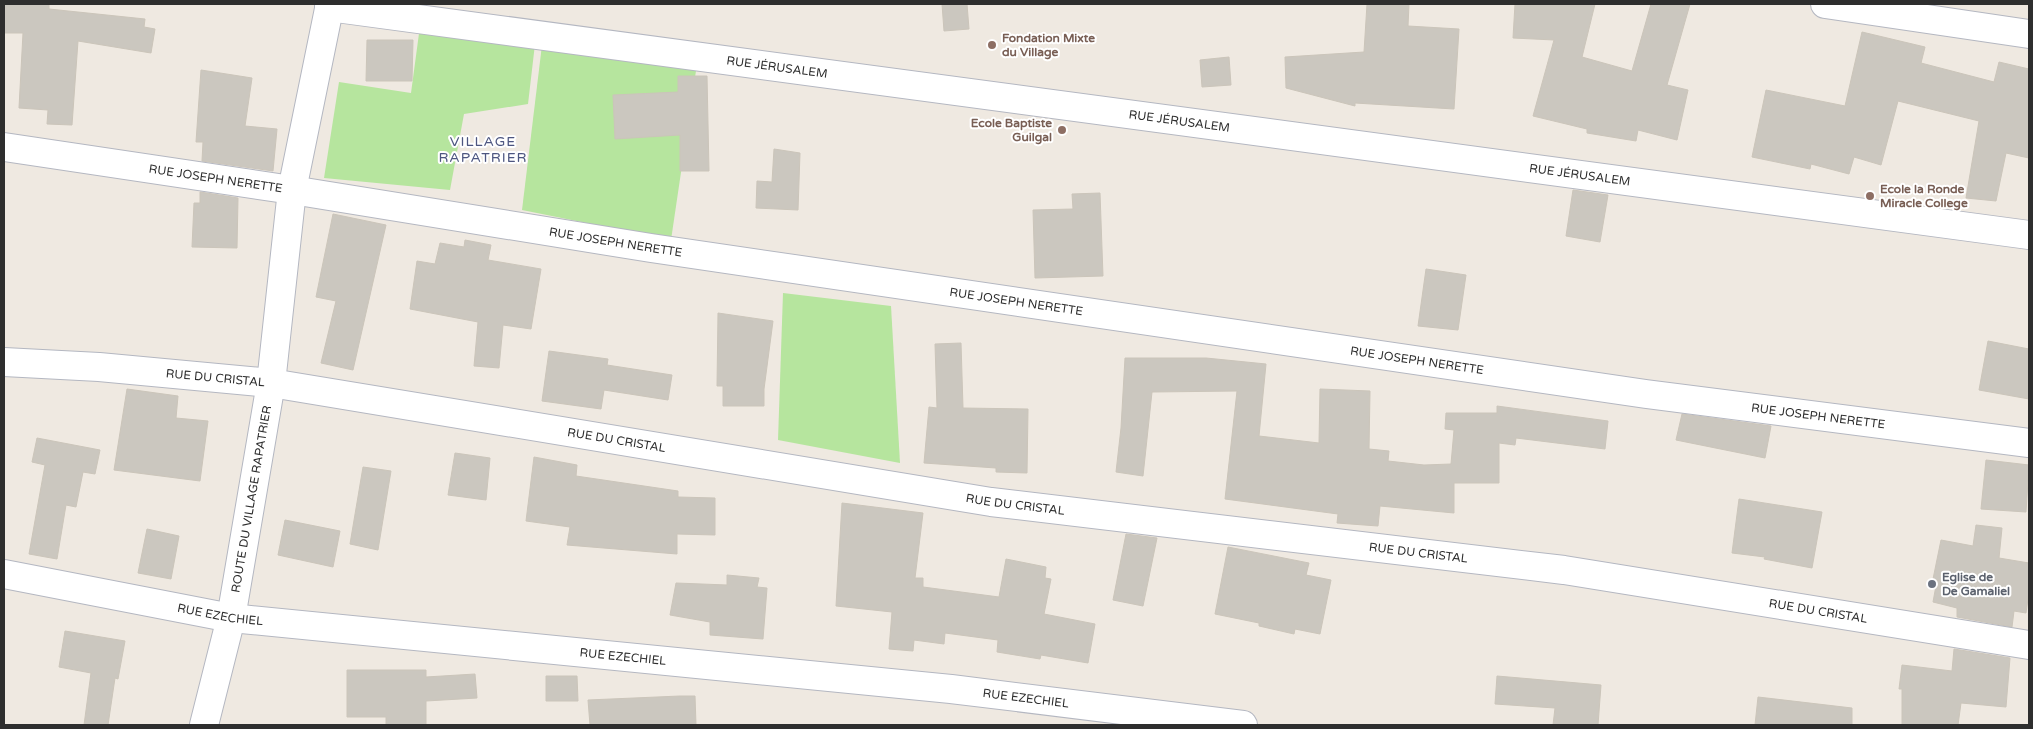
<svg xmlns="http://www.w3.org/2000/svg" width="2033" height="729" viewBox="0 0 2033 729" font-family="'Varela Round',sans-serif">
<rect width="100%" height="100%" fill="#efe9e1"/>
<!-- green -->
<g fill="#b6e59e">
<polygon points="420,26 535,44 528,104 464,114 450,190 324,178 339,82 411,93"/>
<polygon points="542,45 697,64 671,240 522,210"/>
<polygon points="783,293 891,306 900,463 778,440"/>
</g>
<!-- building -->
<g fill="#cbc7bf" stroke="#cbc5ba">
<polygon points="4,4 49,4 49,9 145,19 144,27 155,29 151,53 78,41 72,125 47,124 48,110 19,108 23,33 4,33"/>
<polygon points="942,4 967,4 969,29 944,31"/>
<polygon points="1367,4 1409,4 1408,26 1459,29 1454,109 1355,103 1355,106 1286,88 1285,57 1364,52"/>
<polygon points="1515,4 1595,4 1582,57 1632,71 1651,4 1690,4 1667,85 1688,90 1677,140 1638,130 1636,141 1587,133 1587,129 1533,116 1554,40 1513,38"/>
<polygon points="1862,32 1925,47 1921,63 1994,82 1999,62 2029,69 2029,158 2006,153 1996,201 1966,198 1979,121 1898,101 1881,165 1854,157 1849,174 1811,164 1810,169 1752,157 1766,90 1845,106"/>
<polygon points="367,40 413,40 412,81 366,81"/>
<polygon points="1229,57 1231,85 1202,87 1200,60"/>
<polygon points="201,70 252,78 245,126 277,129 273,171 202,161 203,142 196,142"/>
<polygon points="678,76 707,76 709,171 680,171 680,135 615,139 613,95 678,92"/>
<polygon points="774,149 800,153 798,210 756,208 757,181 772,182"/>
<polygon points="1573,190 1608,195 1600,242 1566,236"/>
<polygon points="200,192 238,198 237,248 192,247 194,203 200,203"/>
<polygon points="1100,193 1103,276 1035,278 1033,210 1073,209 1072,194"/>
<polygon points="333,214 386,225 353,370 321,363 336,301 316,297"/>
<polygon points="465,240 491,245 488,260 541,269 531,329 503,325 499,368 474,366 478,322 410,309 417,261 435,264 440,243 464,247"/>
<polygon points="1426,269 1466,275 1458,330 1418,326"/>
<polygon points="718,313 773,321 764,389 764,406 723,406 723,386 717,386"/>
<polygon points="1988,341 2029,349 2029,399 1979,390"/>
<polygon points="961,343 963,408 1028,409 1027,473 996,472 996,468 924,463 929,407 937,408 935,344"/>
<polygon points="549,351 608,359 607,365 672,375 668,400 604,390 601,409 542,401"/>
<polygon points="1125,358 1206,358 1266,364 1259,436 1319,443 1320,389 1370,391 1369,449 1389,451 1388,461 1424,465 1451,464 1454,430 1445,429 1446,413 1497,413 1497,406 1608,421 1605,449 1516,438 1515,445 1499,443 1499,483 1454,483 1454,513 1380,506 1378,526 1337,523 1338,514 1225,499 1237,391 1152,392 1143,476 1116,472 1121,428"/>
<polygon points="127,389 178,396 176,418 208,421 200,481 114,470"/>
<polygon points="1682,414 1771,426 1765,458 1676,440"/>
<polygon points="37,438 100,450 95,474 83,472 76,507 66,505 57,559 29,554 45,465 32,462"/>
<polygon points="455,453 490,458 486,500 448,495"/>
<polygon points="534,457 577,465 576,476 678,491 678,497 715,498 715,535 677,534 677,554 567,545 570,527 526,521"/>
<polygon points="1986,460 2029,465 2026,512 1981,509"/>
<polygon points="363,467 391,471 378,550 350,544"/>
<polygon points="1739,499 1822,512 1812,568 1764,559 1765,557 1732,553"/>
<polygon points="842,503 923,513 915,578 923,578 923,587 999,597 1006,559 1046,567 1045,578 1051,579 1044,614 1095,624 1088,663 1041,655 1040,659 997,652 998,640 945,633 944,644 914,640 913,651 889,649 892,612 836,606"/>
<polygon points="285,520 340,531 333,567 278,555"/>
<polygon points="1976,525 2002,528 1999,558 2029,563 2029,592 2026,613 2014,611 2012,627 1957,617 1957,608 1933,602 1937,580 1933,579 1941,540 1973,546"/>
<polygon points="147,529 179,536 171,579 138,573"/>
<polygon points="1126,534 1157,538 1143,606 1113,600"/>
<polygon points="1228,547 1309,563 1306,575 1331,580 1320,634 1295,629 1294,634 1259,626 1259,623 1215,614"/>
<polygon points="727,575 759,578 757,587 767,588 763,639 710,635 710,622 670,615 676,583 727,585"/>
<polygon points="65,631 125,641 118,679 115,678 108,725 84,725 91,673 59,667"/>
<polygon points="1954,649 2010,658 2006,707 1961,703 1958,725 1902,725 1902,689 1899,689 1902,665 1952,671"/>
<polygon points="347,670 426,670 426,677 475,674 477,698 426,701 426,725 386,725 386,717 347,717"/>
<polygon points="546,676 577,676 578,701 546,701"/>
<polygon points="1497,676 1601,685 1598,725 1553,725 1555,708 1495,704"/>
<polygon points="680,696 695,696 696,725 590,725 588,700"/>
<polygon points="1758,697 1852,708 1852,725 1755,725"/>
</g>
<g fill="none" stroke-linecap="round" stroke-linejoin="round">
<defs>
<g id="street">
<polyline points="1825,4 2029,34"/>
<path id="s1" d="M329,7L2029,235"/>
<path id="s2" d="M4,147L292,190L651,248L1646,394L2029,443"/>
<path id="s3" d="M4,362L99,367L271,383L991,502L1564,570L2029,645"/>
<path id="s4" d="M4,574L231,618L951,689L1243,725"/>
<path id="s5" d="M204,725L231,618L271,383L292,190L330,4"/>
</g>
</defs>
<!-- street casing -->
<use href="#street" stroke="#b4b7c1" stroke-width="30"/>
<!-- street -->
<use href="#street" stroke="#fff" stroke-width="28"/>
</g>
<!-- markers -->
<g fill="#8d6e63" stroke="#fff" stroke-width="2">
<circle cx="992" cy="45" r="5"/>
<circle cx="1062" cy="130" r="5"/>
<circle cx="1870" cy="196" r="5"/>
</g>
<circle fill="#6b7280" stroke="#fff" stroke-width="2" cx="1932" cy="584" r="5"/>
<g text-anchor="middle" stroke-width="4" stroke-linejoin="round" paint-order="stroke">
<!-- education labels -->
<g font-size="12" font-weight="bold" fill="#785e54" stroke="#fff" text-anchor="start">
<text x="1002" y="42">Fondation Mixte<tspan x="1002" dy="14">du Village</tspan></text>
<text x="1052" y="127" text-anchor="end">Ecole Baptiste<tspan x="1052" dy="14">Guilgal</tspan></text>
<text x="1880" y="193">Ecole la Ronde<tspan x="1880" dy="14">Miracle College</tspan></text>
</g>
<!-- street labels -->
<g font-size="12" fill="#2e2e2e" stroke="#fff">
<text dy="4" stroke="none"><textPath href="#s1" startOffset="452">RUE JÉRUSALEM</textPath></text>
<text dy="4" stroke="none"><textPath href="#s1" startOffset="858">RUE JÉRUSALEM</textPath></text>
<text dy="4" stroke="none"><textPath href="#s1" startOffset="1262">RUE JÉRUSALEM</textPath></text>
<text dy="4" stroke="none"><textPath href="#s2" startOffset="214">RUE JOSEPH NERETTE</textPath></text>
<text dy="4" stroke="none"><textPath href="#s2" startOffset="619">RUE JOSEPH NERETTE</textPath></text>
<text dy="4" stroke="none"><textPath href="#s2" startOffset="1024">RUE JOSEPH NERETTE</textPath></text>
<text dy="4" stroke="none"><textPath href="#s2" startOffset="1429">RUE JOSEPH NERETTE</textPath></text>
<text dy="4" stroke="none"><textPath href="#s3" startOffset="212">RUE DU CRISTAL</textPath></text>
<text dy="4" stroke="none"><textPath href="#s2" startOffset="1834">RUE JOSEPH NERETTE</textPath></text>
<text dy="4" stroke="none"><textPath href="#s3" startOffset="618">RUE DU CRISTAL</textPath></text>
<text dy="4" stroke="none"><textPath href="#s5" startOffset="231">ROUTE DU VILLAGE RAPATRIER</textPath></text>
<text dy="4" stroke="none"><textPath href="#s3" startOffset="1022">RUE DU CRISTAL</textPath></text>
<text dy="4" stroke="none"><textPath href="#s3" startOffset="1428">RUE DU CRISTAL</textPath></text>
<text dy="4" stroke="none"><textPath href="#s3" startOffset="1832">RUE DU CRISTAL</textPath></text>
<text dy="4" stroke="none"><textPath href="#s4" startOffset="220">RUE EZECHIEL</textPath></text>
<text dy="4" stroke="none"><textPath href="#s4" startOffset="625">RUE EZECHIEL</textPath></text>
<text dy="4" stroke="none"><textPath href="#s4" startOffset="1030">RUE EZECHIEL</textPath></text>
</g>
<!-- worship labels -->
<g font-size="12" font-weight="bold" fill="#5b616d" stroke="#fff" text-anchor="start">
<text x="1942" y="581">Eglise de<tspan x="1942" dy="14">De Gamaliel</tspan></text>
</g>
<!-- neighbourhood labels -->
<g font-size="14" letter-spacing="1" fill="#4d5680" stroke="#fff">
<text x="483" y="146">VILLAGE<tspan x="483" dy="16">RAPATRIER</tspan></text>
</g>
</g>
<!-- border -->
<rect width="2033" height="729" fill="none" stroke="#2e2e2e" stroke-width="10"/>
</svg>
